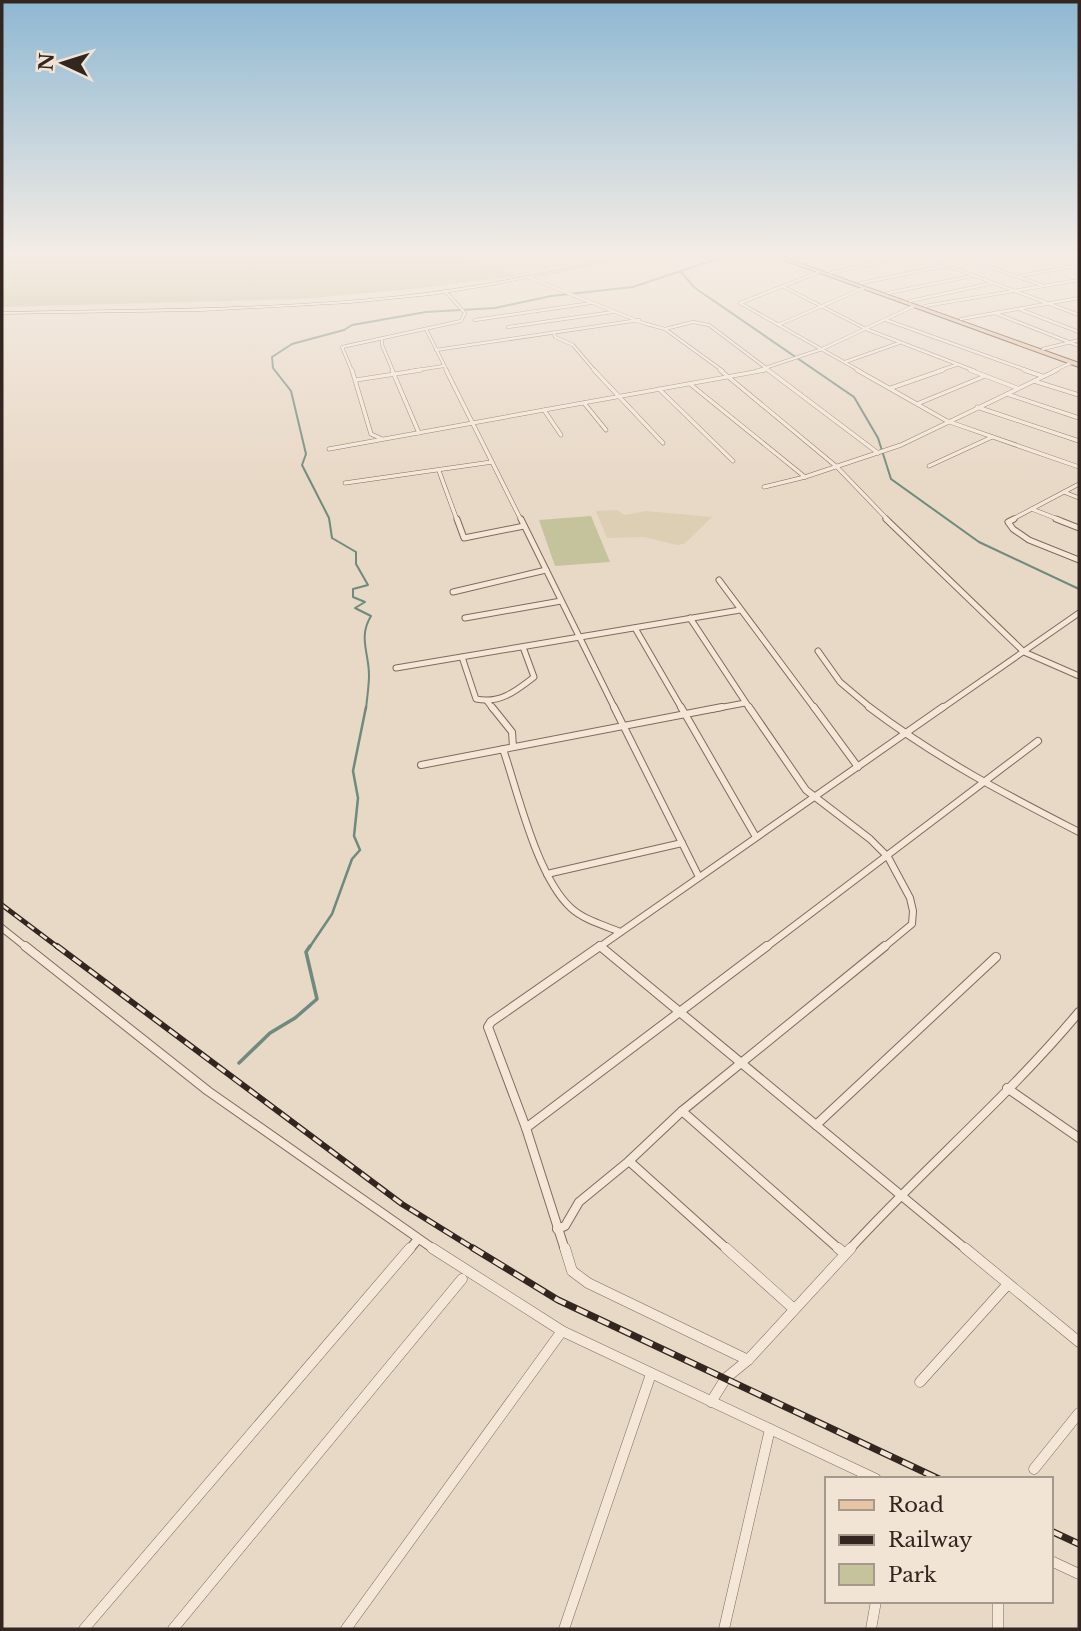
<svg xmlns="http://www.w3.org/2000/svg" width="1081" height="1631" viewBox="0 0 1081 1631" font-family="'Libre Baskerville',serif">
<rect width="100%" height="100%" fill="#e8d8c6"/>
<!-- farmland -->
<g fill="#ddcfb4">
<polygon points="454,253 623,253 517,276"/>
<polygon points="617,510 625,515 646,511 712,517 684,544 677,545 644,537 607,538 596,511"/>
</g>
<!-- green -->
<g fill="#c5c39b">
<polygon points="2,253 454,253 517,276 413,289 300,299 2,307"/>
<polygon points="591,516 610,562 555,566 539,520"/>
</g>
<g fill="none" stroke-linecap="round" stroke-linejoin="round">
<!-- stream-far2 -->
<g stroke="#6f8a7e" stroke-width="2">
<polyline points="681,272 695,288 854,397 878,438 891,479 979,542 1079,589"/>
<path d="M366,709C367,698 369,686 369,675C369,653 358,637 371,616L355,608L365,602L353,597V589L368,585L356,564V552L332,538L329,518L302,465L306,454L291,391L273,368L272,357L292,344L344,330L352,325L426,312L495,308L551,296L633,287L735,253"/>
</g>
<!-- stream-far1 -->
<polyline stroke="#6f8a7e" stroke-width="2.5" points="309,948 332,914 352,859 360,850 354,836 358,798 353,771 366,707"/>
<!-- stream -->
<polyline stroke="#6f8a7e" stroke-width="3.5" points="239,1063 270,1033 295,1018 317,999 306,952 310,946"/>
<defs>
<g id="street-far5">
<polyline points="874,253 889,259"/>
<polyline points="914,253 1079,315"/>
<polyline points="950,253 1041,285"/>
<polyline points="1040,253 1079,267"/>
<polyline points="974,260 1007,253"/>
<polyline points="800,262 848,253"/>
<polyline points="819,272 740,303 860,371"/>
<polyline points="831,273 918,254"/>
<polyline points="1020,276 1075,266"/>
<polyline points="528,277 643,323 665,329 723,371"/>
<polyline points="861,283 945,266"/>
<polyline points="782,286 866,329 975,371"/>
<polyline points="888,293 972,276"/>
<polyline points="910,301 993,283"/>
<polyline points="925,306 1079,280"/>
<polyline points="1019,309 1079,332"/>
<polyline points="995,313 1079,346"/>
<polyline points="961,319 1079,298"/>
<polyline points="475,320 591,303"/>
<polyline points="886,320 1029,371"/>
<polyline points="778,325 864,288"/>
<polyline points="508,327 613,312"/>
<polyline points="426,329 447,371"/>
<polyline points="665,329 693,322 709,325 770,371"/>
<polyline points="554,333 555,337 573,345 595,371"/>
<polyline points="382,338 382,345 393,371"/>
<polyline points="1043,349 1079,340"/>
<polyline points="436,350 639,320"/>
<polyline points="845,362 899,343"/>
<polyline points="352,371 342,347 461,321 465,313 445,291"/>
<polyline points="410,371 444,366"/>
<polyline points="756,371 822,349 914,306"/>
<polyline points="938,371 956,365"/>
<polyline points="1053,371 1071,363"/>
</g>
<g id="street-far4">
<polyline points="352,370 371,434 382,439"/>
<polyline points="392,370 419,433"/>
<polyline points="446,370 521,520"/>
<polyline points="594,370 663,443"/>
<polyline points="720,370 837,467 888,520"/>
<polyline points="768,370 878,453"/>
<polyline points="857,370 947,421 1079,467"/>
<polyline points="970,370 1017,388"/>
<polyline points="1024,370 1042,376"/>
<polyline points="356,380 421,370"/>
<polyline points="1034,381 1079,395"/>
<polyline points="690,384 805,477"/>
<polyline points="891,388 943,370"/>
<polyline points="659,389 733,461"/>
<polyline points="1007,394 1079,418"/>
<polyline points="584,403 606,430"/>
<polyline points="917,404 985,376"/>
<polyline points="977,407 1079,441"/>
<polyline points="544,410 561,435"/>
<polyline points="329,449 765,370"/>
<polyline points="929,466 992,437"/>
<polyline points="439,471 457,520"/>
<polyline points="345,483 492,462"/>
<polyline points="764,487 805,477 901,445 1057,370"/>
<polyline points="1064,492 1079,498"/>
<polyline points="1032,509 1060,520"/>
<polyline points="1011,520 1079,484"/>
</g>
<g id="street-far3">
<polyline points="457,519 464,538 524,526"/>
<polyline points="521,519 615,709"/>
<polyline points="886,519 1024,652 1079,676"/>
<polyline points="1014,519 1008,522 1013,529 1029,540 1079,560"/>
<polyline points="1056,519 1079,528"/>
<polyline points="719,580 815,709"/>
<polyline points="453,592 546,570"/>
<polyline points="465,618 561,601"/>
<polyline points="690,618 750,709"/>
<polyline points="635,628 682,709"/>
<polyline points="818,651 840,682 872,709"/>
<path d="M462,657L476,699C500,704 516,691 534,677L523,647"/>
<polyline points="396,668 740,610"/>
<polyline points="487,701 493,709"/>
<polyline points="713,709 745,703"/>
<polyline points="941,709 1079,613"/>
</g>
<g id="street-far2">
<polyline points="492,707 512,732 513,747"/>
<polyline points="614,707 699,877"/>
<polyline points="681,707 756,837"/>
<polyline points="749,707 806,790 870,839 888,857 910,898 913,911 912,924 883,948"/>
<polyline points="814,707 858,767"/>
<path d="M869,707C938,759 1003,793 1079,832"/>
<path d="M503,749C518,793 537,877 571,908C584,920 604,925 620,932"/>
<polyline points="421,765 722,707"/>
<polyline points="547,874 682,843"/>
<polyline points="2,928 27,948"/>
<polyline points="600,946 602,948"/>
<polyline points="598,948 943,707"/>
<polyline points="765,948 1038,741"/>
</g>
<g id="street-far1">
<polyline points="25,946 208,1091 435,1250"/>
<polyline points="600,946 967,1250"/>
<polyline points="1007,1088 1079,1138"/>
<polyline points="682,1111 840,1250"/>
<polyline points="816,1125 996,957"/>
<polyline points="526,1128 767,946"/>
<polyline points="629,1161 728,1250"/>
<polyline points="557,1229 565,1226 579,1202 629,1161 682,1111 885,946"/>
<polyline points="409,1250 418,1239"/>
<polyline points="565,1250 526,1128 488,1027 491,1022 600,946"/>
<path d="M849,1250C923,1169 1009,1096 1079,1012"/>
</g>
<g id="street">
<polyline points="432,1248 562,1331 876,1479"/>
<polyline points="565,1248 572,1271 588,1283 748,1360"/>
<polyline points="726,1248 794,1309"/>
<polyline points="838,1248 845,1254"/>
<polyline points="965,1248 1079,1342"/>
<polyline points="920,1382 1008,1284"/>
<polyline points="711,1402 726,1378 748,1360 851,1248"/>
<polyline points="1034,1469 1079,1413"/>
<polyline points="1051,1561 1079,1574"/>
<polyline points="998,1601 998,1629"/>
<polyline points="84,1629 410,1248"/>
<polyline points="173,1629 462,1279"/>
<polyline points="346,1629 562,1331"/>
<polyline points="564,1629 651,1374"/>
<polyline points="724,1629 770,1429"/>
<polyline points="871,1629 876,1601"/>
</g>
<path id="secondary" d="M640,253H647L493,285L431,295L350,303L201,311L2,314V312C135,309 268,310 400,296C481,287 560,270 640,253Z"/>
<polygon id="primary" points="765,253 771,253 1079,363 1079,367"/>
</defs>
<!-- street-far5 casing -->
<use href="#street-far5" stroke="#816a5e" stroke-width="3.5"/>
<!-- street-far4 casing -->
<use href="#street-far4" stroke="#816a5e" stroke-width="4.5"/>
<!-- street-far3 casing -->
<use href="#street-far3" stroke="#816a5e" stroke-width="7"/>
<!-- street-far2 casing -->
<use href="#street-far2" stroke="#816a5e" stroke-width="8"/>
<!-- street-far1 casing -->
<use href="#street-far1" stroke="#816a5e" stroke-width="10"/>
<!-- street casing -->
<use href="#street" stroke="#816a5e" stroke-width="11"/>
<!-- secondary casing -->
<use href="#secondary" stroke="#634c41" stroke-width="1"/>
<!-- primary casing -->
<use href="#primary" stroke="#503a32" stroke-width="2"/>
<!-- street-far5 -->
<use href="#street-far5" stroke="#f4e7d8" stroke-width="2.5"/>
<!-- street-far4 -->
<use href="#street-far4" stroke="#f4e7d8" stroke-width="3.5"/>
<!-- street-far3 -->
<use href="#street-far3" stroke="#f4e7d8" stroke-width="5"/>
<!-- street-far2 -->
<use href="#street-far2" stroke="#f4e7d8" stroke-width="6"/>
<!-- street-far1 -->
<use href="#street-far1" stroke="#f4e7d8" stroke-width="8"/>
<!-- street -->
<use href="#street" stroke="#f4e7d8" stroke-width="10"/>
<!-- secondary -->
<use href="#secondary" fill="#f4e7d8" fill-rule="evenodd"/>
<!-- primary -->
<use href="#primary" fill="#e7c5a2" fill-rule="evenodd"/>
<defs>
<polyline id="rail-far2" points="2,905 59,948"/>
<polyline id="rail-far1" points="57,946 402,1204 476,1250"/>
<g id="rail">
<polyline points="473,1248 558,1300 939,1479"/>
<polyline points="1051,1531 1079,1544"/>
</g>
</defs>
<!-- rail-far2 casing -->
<use href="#rail-far2" stroke="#332620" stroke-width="5"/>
<!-- rail-far1 casing -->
<use href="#rail-far1" stroke="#332620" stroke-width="6"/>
<!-- rail casing -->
<use href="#rail" stroke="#332620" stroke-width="7"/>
<!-- rail-far2 -->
<use href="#rail-far2" stroke="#f1e4d4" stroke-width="2.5" stroke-dasharray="8" stroke-linecap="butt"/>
<!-- rail-far1 -->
<use href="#rail-far1" stroke="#f1e4d4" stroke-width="3.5" stroke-dasharray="10" stroke-linecap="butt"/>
<!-- rail -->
<use href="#rail" stroke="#f1e4d4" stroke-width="4.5" stroke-dasharray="12" stroke-linecap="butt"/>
</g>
<!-- sky -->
<linearGradient id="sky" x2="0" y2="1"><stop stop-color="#8eb8d2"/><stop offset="0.53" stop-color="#f5ede5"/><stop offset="1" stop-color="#f5ede5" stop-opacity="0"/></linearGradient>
<rect width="1081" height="481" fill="url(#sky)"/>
<!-- border -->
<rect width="1081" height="1631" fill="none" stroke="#332620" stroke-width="7"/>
<!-- legend -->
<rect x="825" y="1477" width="228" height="126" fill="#f1e4d4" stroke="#a5988c" stroke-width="2"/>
<rect x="839" y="1500" width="35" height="10" fill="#e7c5a2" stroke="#a5988c" stroke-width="2"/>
<text x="888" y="1512" font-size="21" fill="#332620">Road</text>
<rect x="839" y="1535" width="35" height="10" fill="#332620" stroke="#a5988c" stroke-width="2"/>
<text x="888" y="1547" font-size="21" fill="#332620">Railway</text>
<rect x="839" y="1564" width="35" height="21" fill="#c5c39b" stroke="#a5988c" stroke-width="2"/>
<text x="888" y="1582" font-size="21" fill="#332620">Park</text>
<!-- north arrow -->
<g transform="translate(63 63) rotate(274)" stroke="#f1e4d4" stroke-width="5" paint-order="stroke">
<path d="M0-5L12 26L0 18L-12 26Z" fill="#332620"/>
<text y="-10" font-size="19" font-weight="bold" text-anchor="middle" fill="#332620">N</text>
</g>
</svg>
